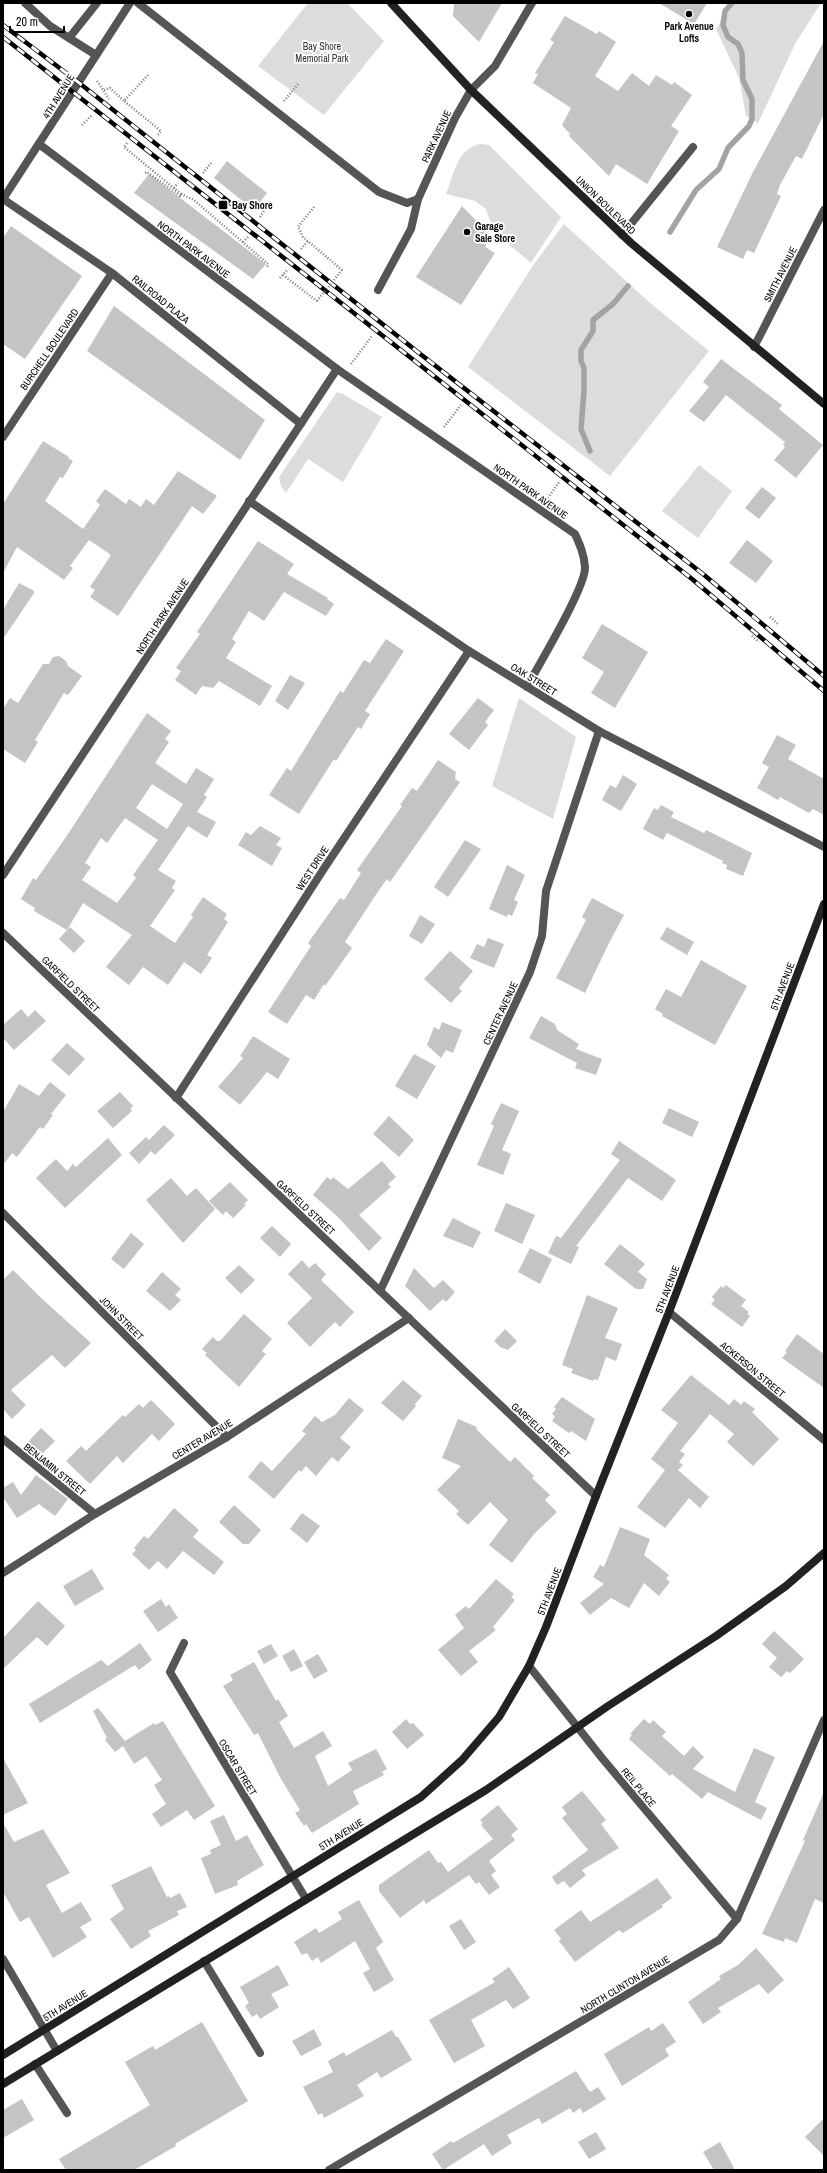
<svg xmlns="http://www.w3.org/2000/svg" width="827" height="2173" viewBox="0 0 827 2173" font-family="'Archivo Narrow',sans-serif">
<rect width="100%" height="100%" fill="#fff"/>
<!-- green -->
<g fill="#dcdcdc">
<polygon points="308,3 347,3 384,41 324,115 258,66"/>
<polygon points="732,3 821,3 796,42 758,123 746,116 739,78 716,29"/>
<path d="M481,144L489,145L561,217L531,263L506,242L507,238L490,221L486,209L475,201L446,194C454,174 457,148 481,144Z"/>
<polygon points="564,224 650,303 709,351 610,476 468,367 534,264"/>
<polygon points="337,392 343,394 382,417 343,482 308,459 286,493 281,486 279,477"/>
<polygon points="699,465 732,491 698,538 662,511"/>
<polygon points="519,698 576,737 553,819 492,786"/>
</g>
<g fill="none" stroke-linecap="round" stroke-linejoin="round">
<!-- stream -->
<g stroke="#a3a3a3" stroke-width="5.5">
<polyline points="670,232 696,190 719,169 728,148 749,126 752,119 752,99 743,80 742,53 738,44 728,37 723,25 725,11 732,3"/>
<polyline points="590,451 581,429 584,391 584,368 581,361 581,350 593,331 593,320 613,304 628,286"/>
</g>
</g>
<!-- building -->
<g fill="#c4c4c4" fill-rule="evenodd">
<polygon points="454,3 502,3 479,42 453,16"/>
<polygon points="659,3 707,3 694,24"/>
<polygon points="565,16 597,34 599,31 616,42 595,76 618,91 632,73 649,86 656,75 672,85 674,82 692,95 671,126 679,131 647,184 616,164 609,176 569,136 570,134 562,125 571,108 533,83 538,74 535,73 554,42 550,40"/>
<polygon points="824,41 824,114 802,159 796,156 780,185 777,194 781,196 754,253 747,250 743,259 717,247 753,172"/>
<polygon points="227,161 267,193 254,210 214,178"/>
<polygon points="149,174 266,264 253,279 134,193"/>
<polygon points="462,206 491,236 485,247 495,253 461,305 416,277"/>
<polygon points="11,226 82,276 25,359 3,344 3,238"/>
<polygon points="114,306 265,420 240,460 87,351"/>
<polygon points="721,359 782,405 779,409 823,445 796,478 774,460 785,447 783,444 785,442 726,395 704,422 689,411 709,387 703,382"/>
<polygon points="43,441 69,457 68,458 73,461 63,478 60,477 45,501 83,529 100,505 96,501 105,489 126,504 129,499 141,507 146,499 154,505 178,471 217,496 203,514 192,506 118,616 90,597 95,590 90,587 111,555 89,540 70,566 73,568 64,580 17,547 3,573 3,504"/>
<polygon points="762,487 776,498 759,519 745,508"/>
<polygon points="747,540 773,561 756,583 729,563"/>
<polygon points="258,541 294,564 287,574 328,598 327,599 334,604 326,616 284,592 264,621 249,611 232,639 236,642 226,658 272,686 260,706 219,681 213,688 202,686 196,695 175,680 181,671 176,668 200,634 197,632"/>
<polygon points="19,583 34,591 34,593 3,639 3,610"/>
<polygon points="602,624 648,652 615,708 591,693 604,672 582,658"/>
<polygon points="386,639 404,651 365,711 370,714 361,729 358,727 336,761 334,759 299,814 269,795 287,768 291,771 340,691 343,693 364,660 370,663"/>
<polygon points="59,656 66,661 68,666 82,676 68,695 64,693 35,740 38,742 25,763 3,749 3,709 10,698 18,703 43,664 49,664 53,657"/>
<polygon points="290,675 305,683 288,710 275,701"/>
<polygon points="478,698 494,710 485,722 488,725 469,750 449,734"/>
<path d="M147,713L171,731L165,739L169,742L155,763L186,784L196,768L214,779L204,795L207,797L197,812L216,822L207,838L188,826L158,870L176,881L172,888L175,890L150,926L175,943L193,917L191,915L203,897L227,914L224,919L228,922L207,955L212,958L201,974L184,962L168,985L143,967L129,985L106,967L132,935L83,903L67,930L34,911L35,908L21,899L33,878L36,880L68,834ZM152,784L183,804L167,829L136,808ZM125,818L158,840L133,875L136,878L117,903L82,880L91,867L85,863L101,838L107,843Z"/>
<polygon points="777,735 796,745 788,759 824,779 824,815 813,809 809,813 780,797 778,800 757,788 769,767 762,763"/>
<polygon points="438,760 456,772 455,779 460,782 390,882 387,879 377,893 345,942 352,948 325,986 324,984 314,1000 306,995 287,1024 268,1012 311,946 308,943 340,898 344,900 361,873 357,870 402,806 400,805 412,788 417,791"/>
<polygon points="623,775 637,784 621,811 602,800 610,785 616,788"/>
<polygon points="661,805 674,812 671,817 704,833 706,830 752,853 743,876 726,869 727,865 722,863 723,861 667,833 663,840 643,829 654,808 658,810"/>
<polygon points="260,826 281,838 276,845 282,848 272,866 238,845 246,832 251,835"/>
<polygon points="465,840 481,849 448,897 434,887"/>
<polygon points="507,865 525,875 514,900 518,902 512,916 508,914 507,917 489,909"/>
<polygon points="592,898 624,915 610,941 585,993 556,978 586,920 582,917"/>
<polygon points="420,915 435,924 422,944 409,936"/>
<polygon points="70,927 85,941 74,953 59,939"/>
<polygon points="667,927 694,942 687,955 660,939"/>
<polygon points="488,938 504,944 494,968 470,958 477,944 484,947"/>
<polygon points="450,951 473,971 459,988 462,991 451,1003 424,979"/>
<polygon points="701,960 747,986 715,1045 662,1016 663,1014 655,1009 666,989 681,997"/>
<polygon points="21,1009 28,1017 35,1010 46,1021 14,1050 3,1038 3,1025"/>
<polygon points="541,1016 555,1024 557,1030 579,1044 576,1049 602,1059 596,1075 575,1068 577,1063 529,1038"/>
<polygon points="442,1022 462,1030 453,1053 446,1050 441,1058 427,1045 434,1027 439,1030"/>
<polygon points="253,1036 290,1059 278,1079 267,1072 240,1105 218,1087 243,1058 240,1056"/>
<polygon points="67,1043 85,1059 69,1076 51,1060"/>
<polygon points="414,1054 436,1066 417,1099 395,1086"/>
<polygon points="50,1082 66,1095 51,1114 53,1115 43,1129 40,1127 17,1157 12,1153 3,1165 3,1112 19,1084 39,1096"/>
<polygon points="120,1092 133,1106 130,1109 132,1111 113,1128 97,1111"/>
<polygon points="501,1103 519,1111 502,1150 511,1154 503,1175 477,1165 494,1126 491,1124"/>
<polygon points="669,1108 699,1122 692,1137 662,1123"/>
<polygon points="389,1116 414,1140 399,1157 373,1134"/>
<polygon points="164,1125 175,1135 155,1155 151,1151 139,1164 129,1153 146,1137 149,1140"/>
<polygon points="108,1138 122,1155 65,1208 36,1178 56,1159 67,1171 73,1164 76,1167"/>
<polygon points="619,1141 676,1180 662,1201 628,1178 576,1246 579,1247 571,1264 548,1253 556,1236 561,1238 620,1160 611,1154"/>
<polygon points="382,1161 396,1177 388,1184 391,1187 359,1215 382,1238 369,1251 337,1216 313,1195 327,1177 331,1180 333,1177 348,1189"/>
<polygon points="171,1178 187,1196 196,1188 215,1209 183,1243 146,1200"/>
<polygon points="230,1182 248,1200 244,1204 246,1205 233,1218 226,1211 223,1215 209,1201"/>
<polygon points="506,1203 535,1215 522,1244 494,1231"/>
<polygon points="453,1218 481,1232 473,1248 443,1236"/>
<polygon points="272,1226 291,1244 280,1257 260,1238"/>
<polygon points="131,1233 144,1244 124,1269 111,1259"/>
<polygon points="620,1244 645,1264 638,1272 647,1279 643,1289 636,1289 604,1264"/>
<polygon points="530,1248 552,1259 540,1284 518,1272"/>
<polygon points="302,1260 309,1268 315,1263 326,1274 321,1280 354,1312 340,1327 335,1322 310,1347 287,1323 312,1298 288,1274"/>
<polygon points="239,1265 255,1280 241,1294 225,1278"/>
<polygon points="414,1268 434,1288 443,1280 455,1292 446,1302 443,1299 430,1311 405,1286"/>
<polygon points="13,1270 40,1297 91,1343 65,1368 52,1355 11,1390 26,1405 12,1419 3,1409 3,1280"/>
<polygon points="162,1272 181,1289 175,1295 181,1300 170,1311 146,1291"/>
<polygon points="726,1285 746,1300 741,1306 749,1312 747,1314 750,1316 742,1327 711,1304 715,1300 712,1297 721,1286 723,1288"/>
<polygon points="587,1295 618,1308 605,1338 622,1344 616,1361 606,1357 598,1380 594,1379 593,1381 571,1373 573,1369 562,1365"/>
<polygon points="244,1314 272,1339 262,1351 266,1354 239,1387 205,1355 207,1353 202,1349 213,1337 217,1341 220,1341"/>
<polygon points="505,1329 517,1341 508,1350 500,1347 494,1341"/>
<polygon points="797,1334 824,1354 824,1388 782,1358 787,1352 785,1351"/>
<polygon points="691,1375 729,1405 734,1399 741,1405 744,1401 755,1409 752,1412 779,1439 753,1466 727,1442 734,1434 710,1414 680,1451 685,1454 679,1462 683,1465 678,1470 709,1497 700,1508 689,1498 665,1528 637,1507 665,1470 651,1459 678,1423 661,1410"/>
<polygon points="403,1380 422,1396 415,1404 416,1406 403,1421 381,1403"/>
<polygon points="562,1397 595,1419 586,1441 571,1431 569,1433 552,1421 555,1416 552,1414 556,1409 554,1407"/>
<polygon points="349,1398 364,1410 340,1438 351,1447 338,1462 332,1457 316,1476 306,1466 301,1472 299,1470 274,1499 248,1477 261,1461 272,1471 306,1434 302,1431 315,1416 322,1422 335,1415"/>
<polygon points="151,1400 175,1424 159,1441 152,1434 123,1463 117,1456 90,1484 66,1461 81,1446 86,1451 123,1415 125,1417 139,1404 143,1408"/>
<polygon points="458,1419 477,1427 476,1429 510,1462 515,1457 534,1476 532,1478 550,1495 545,1500 557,1512 534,1534 512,1563 489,1545 508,1520 490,1502 468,1525 456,1514 459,1511 437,1490 461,1466 442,1458"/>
<polygon points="41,1428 55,1441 40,1456 27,1443"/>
<polygon points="36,1475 68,1499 55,1516 39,1504 17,1518 3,1497 3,1488 13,1482 21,1495"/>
<polygon points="234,1505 261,1530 249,1544 243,1544 219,1522"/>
<polygon points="174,1508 199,1530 193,1537 224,1562 214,1575 183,1551 167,1569 158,1561 149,1570 132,1554 136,1550 134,1548 144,1536 148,1539"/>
<polygon points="302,1513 320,1526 307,1543 290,1529"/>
<polygon points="620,1527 650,1539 644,1555 669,1575 666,1579 670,1582 659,1596 644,1583 629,1608 611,1598 590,1615 580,1603 604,1584 593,1577 600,1565 604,1567"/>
<polygon points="92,1569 104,1589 75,1606 63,1586"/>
<polygon points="496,1579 514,1594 511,1597 515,1600 493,1627 496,1630 469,1651 478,1662 461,1676 438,1650 464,1628 455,1615 466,1606 469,1609"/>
<polygon points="161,1599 166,1607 169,1604 178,1618 158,1632 143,1611"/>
<polygon points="38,1601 65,1626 47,1646 37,1637 3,1669 3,1638"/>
<polygon points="774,1631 804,1659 790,1673 787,1671 781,1677 769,1667 777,1658 762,1644"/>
<polygon points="140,1643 152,1660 139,1670 135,1665 40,1723 29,1704 101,1660 108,1666"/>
<polygon points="271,1644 278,1656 264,1664 257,1651"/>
<polygon points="294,1649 303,1666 291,1672 282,1656"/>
<polygon points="318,1654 328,1671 314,1679 304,1662"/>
<polygon points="254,1662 276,1701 278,1699 288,1716 279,1722 294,1748 323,1731 332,1746 315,1756 328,1786 352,1770 348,1763 376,1749 387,1769 382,1772 384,1775 353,1791 359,1804 312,1833 306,1824 304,1826 295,1813 300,1810 281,1779 258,1733 254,1735 223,1686 233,1680 230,1675"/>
<polygon points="98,1708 125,1741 154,1723 155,1725 163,1721 215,1806 194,1820 187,1810 161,1827 152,1814 166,1804 154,1785 162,1780 146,1756 134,1764 123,1746 115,1752 105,1740 107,1738 93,1711"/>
<polygon points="406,1719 410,1724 413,1723 424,1735 407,1749 392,1732"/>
<polygon points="644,1719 650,1724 653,1720 666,1732 662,1736 684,1756 693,1746 704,1757 693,1769 735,1792 754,1748 775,1757 755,1802 767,1808 761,1820 708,1792 702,1799 672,1774 670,1776 629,1739 632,1735 630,1734"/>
<polygon points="3,1758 28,1803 3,1815"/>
<polygon points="582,1791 606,1820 601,1824 619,1848 582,1870 586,1875 570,1888 564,1881 557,1885 552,1877 588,1850 562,1818 567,1814 562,1807"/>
<polygon points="824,1792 824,1903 815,1899 797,1943 785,1938 784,1942 762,1934 805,1841 803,1840"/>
<polygon points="498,1805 518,1829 511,1835 515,1840 489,1861 496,1871 491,1875 500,1887 489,1895 479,1882 476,1884 469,1875 426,1904 424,1900 400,1918 379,1891 379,1885 429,1850 438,1863 441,1862 448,1872 493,1839 481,1825 483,1823 480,1820"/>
<polygon points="224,1815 236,1841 247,1835 264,1865 237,1881 238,1885 215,1894 201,1858 211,1854 210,1850 221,1845 210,1821"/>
<polygon points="3,1823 14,1842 43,1829 70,1873 46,1885 62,1913 81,1902 92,1920 80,1927 87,1937 53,1958 29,1917 20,1922 3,1892"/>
<polygon points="151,1866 167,1897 169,1896 170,1898 180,1893 187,1907 177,1911 179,1915 148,1931 151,1936 131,1949 110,1919 124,1909 111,1885"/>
<polygon points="657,1878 672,1898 662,1905 663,1907 623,1933 619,1930 575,1962 559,1941 561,1939 554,1930 581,1910 590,1922"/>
<polygon points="359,1900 383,1942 376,1948 394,1980 374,1992 363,1973 370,1969 355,1941 321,1963 318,1957 312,1961 307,1953 302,1955 294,1942 316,1928 319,1933 342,1919 338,1912"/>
<polygon points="461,1919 476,1942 464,1950 449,1926"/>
<polygon points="756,1948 784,1980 768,1994 759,1984 718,2008 721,2012 703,2024 688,2002 721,1979 719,1976 738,1965"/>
<polygon points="278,1965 289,1985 271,1994 279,2007 260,2019 257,2014 252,2017 245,2006 249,2003 240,1987"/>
<polygon points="509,1967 530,1998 513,2009 506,2000 471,2020 485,2046 454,2063 429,2020 495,1982 492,1979"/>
<polygon points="202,2022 248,2101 175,2144 176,2146 134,2170 66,2170 59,2159 150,2105 125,2062 153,2046 155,2050"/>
<polygon points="663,2023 676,2042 665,2049 669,2056 622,2086 604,2054 649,2027 651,2031"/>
<polygon points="314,2029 322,2045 301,2056 292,2041"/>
<polygon points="392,2030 396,2037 398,2037 412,2060 381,2078 377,2072 357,2085 364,2096 324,2118 322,2113 318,2115 303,2087 333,2072 328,2061 344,2052 346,2056"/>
<polygon points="576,2071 590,2092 598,2087 606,2099 583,2113 580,2108 573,2113 570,2108 542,2124 539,2118 507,2135 512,2143 492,2156 484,2144 443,2170 432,2154 451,2141 453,2143"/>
<polygon points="22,2099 34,2120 3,2138 3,2110"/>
<polygon points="824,2118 824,2156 805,2137"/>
<polygon points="596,2132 606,2149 589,2159 578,2142"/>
<polygon points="720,2142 735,2170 714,2170 703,2152"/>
</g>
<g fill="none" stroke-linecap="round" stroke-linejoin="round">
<!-- path -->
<g stroke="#777" stroke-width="2.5" stroke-dasharray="1 2" stroke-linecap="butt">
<polyline points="148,75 124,101 161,131 157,136"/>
<polyline points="97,81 109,99"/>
<polyline points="104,90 110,88 124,101"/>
<polyline points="284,101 299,83"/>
<polyline points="82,125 92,115"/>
<polyline points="127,143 124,147 181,194 180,196 147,172 145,173"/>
<polyline points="203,173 212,162"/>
<polyline points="174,188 178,183"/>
<polyline points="181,194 194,200 268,264 267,268"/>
<polyline points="314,207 298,227 303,237 342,270"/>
<polyline points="260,217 266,208"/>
<polyline points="243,242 248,237"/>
<polyline points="301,249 308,241"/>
<polyline points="283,275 317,301"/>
<polyline points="280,278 288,269"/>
<polyline points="351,364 372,336"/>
<polyline points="444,427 461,405"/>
<polyline points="548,498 559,482"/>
<polyline points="770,617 779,625"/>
<polyline points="752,636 759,642"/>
</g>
<!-- service -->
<g stroke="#555" stroke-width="8">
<polyline points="25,3 50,26 96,55"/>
<polyline points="138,3 379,192 407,203 418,199"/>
<polyline points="69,38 97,3"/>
<path d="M39,144L337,369L575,534C580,545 584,554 585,567C586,587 539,664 527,687"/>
<polyline points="622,235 693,147"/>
<polyline points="204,1961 260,2053"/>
<polyline points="35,2064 67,2113"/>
</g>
<!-- minor -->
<g stroke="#555" stroke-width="8">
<polyline points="3,199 112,273 301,424"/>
<polyline points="3,199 130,3"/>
<polyline points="378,290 411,229 418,199 455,118 471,90 495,66 532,3"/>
<polyline points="754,347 824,210"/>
<polyline points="3,437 112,273"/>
<polyline points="249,501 469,651 599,731 824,847"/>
<polyline points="3,875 337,369"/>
<polyline points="3,933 596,1496"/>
<polyline points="176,1098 323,870 469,651"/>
<polyline points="3,1213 227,1437"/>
<polyline points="380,1291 530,972 542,936 546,891 599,731"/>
<polyline points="669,1312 824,1440"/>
<polyline points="3,1439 95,1514"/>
<polyline points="3,1573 95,1514 227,1437 409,1318"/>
<polyline points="184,1643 170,1672 306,1899"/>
<polyline points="529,1666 602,1758 737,1919"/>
<polyline points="3,1959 57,2051"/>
<polyline points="329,2170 719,1940 737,1919 824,1720"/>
</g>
<!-- secondary -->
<g stroke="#222" stroke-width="8">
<polyline points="391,3 471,90 631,243 824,404"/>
<polyline points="3,2055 421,1797 462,1760 499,1717 529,1666 546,1627 596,1496 669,1312 824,904"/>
<polyline points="3,2084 486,1790 608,1706 716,1636 786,1586 824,1553"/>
</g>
<defs>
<g id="rail">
<polyline points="3,25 78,82 419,353 703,574 824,676"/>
<polyline points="3,37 692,579 824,691"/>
</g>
</defs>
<!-- rail casing -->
<use href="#rail" stroke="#000" stroke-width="4.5"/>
<!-- rail -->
<use href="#rail" stroke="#fff" stroke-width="3" stroke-dasharray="9" stroke-linecap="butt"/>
<!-- path-bridge -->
<polyline stroke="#777" stroke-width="2.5" stroke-dasharray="1 2" stroke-linecap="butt" points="317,301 342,270"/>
</g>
<!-- markers -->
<g fill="#000" stroke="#fff" stroke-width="1.5">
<circle cx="689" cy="14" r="4"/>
<rect x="218" y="200" width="10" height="10" rx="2"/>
<circle cx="467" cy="232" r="4"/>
</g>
<g text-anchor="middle" stroke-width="3.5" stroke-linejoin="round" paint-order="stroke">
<!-- poi labels -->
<g font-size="10" font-weight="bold" fill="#000" stroke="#fff" text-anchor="start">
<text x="689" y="30" text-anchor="middle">Park Avenue<tspan x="689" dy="12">Lofts</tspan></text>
<text x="232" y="209">Bay Shore</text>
<text x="475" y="230">Garage<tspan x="475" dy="12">Sale Store</tspan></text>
</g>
<!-- park labels -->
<g font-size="10" fill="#333" stroke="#fff">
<text x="322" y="50">Bay Shore<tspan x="322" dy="12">Memorial Park</tspan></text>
</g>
<!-- street labels -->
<g font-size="10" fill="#000" stroke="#fff">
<text transform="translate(58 96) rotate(-58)" y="4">4TH AVENUE</text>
<text transform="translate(436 136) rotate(-65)" y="4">PARK AVENUE</text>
<text transform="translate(606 205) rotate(44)" y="4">UNION BOULEVARD</text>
<text transform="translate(194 249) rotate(37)" y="4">NORTH PARK AVENUE</text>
<text transform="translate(780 274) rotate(-63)" y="4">SMITH AVENUE</text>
<text transform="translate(161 299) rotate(39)" y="4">RAILROAD PLAZA</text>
<text transform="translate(49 349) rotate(-56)" y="4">BURCHELL BOULEVARD</text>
<text transform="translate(531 491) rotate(35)" y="4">NORTH PARK AVENUE</text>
<text transform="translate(162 616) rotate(-57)" y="4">NORTH PARK AVENUE</text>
<text transform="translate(534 679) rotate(32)" y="4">OAK STREET</text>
<text transform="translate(312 868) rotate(-57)" y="4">WEST DRIVE</text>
<text transform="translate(71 984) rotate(44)" y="4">GARFIELD STREET</text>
<text transform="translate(782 986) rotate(-69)" y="4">5TH AVENUE</text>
<text transform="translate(500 1013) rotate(-65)" y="4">CENTER AVENUE</text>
<text transform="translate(306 1207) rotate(43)" y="4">GARFIELD STREET</text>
<text transform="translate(667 1289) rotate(-69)" y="4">5TH AVENUE</text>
<text transform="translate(122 1318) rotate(45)" y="4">JOHN STREET</text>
<text transform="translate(753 1369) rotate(40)" y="4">ACKERSON STREET</text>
<text transform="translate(541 1430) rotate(43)" y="4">GARFIELD STREET</text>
<text transform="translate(202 1439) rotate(-31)" y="4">CENTER AVENUE</text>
<text transform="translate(55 1469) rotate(39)" y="4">BENJAMIN STREET</text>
<text transform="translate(549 1591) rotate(-69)" y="4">5TH AVENUE</text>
<text transform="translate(238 1767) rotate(59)" y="4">OSCAR STREET</text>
<text transform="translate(639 1787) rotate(50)" y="4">REIL PLACE</text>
<text transform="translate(341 1834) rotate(-32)" y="4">5TH AVENUE</text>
<text transform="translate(625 1984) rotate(-31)" y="4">NORTH CLINTON AVENUE</text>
<text transform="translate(65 2005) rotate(-32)" y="4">5TH AVENUE</text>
</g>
</g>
<!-- border -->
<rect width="827" height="2173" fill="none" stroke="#000000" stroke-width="8"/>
<!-- scale -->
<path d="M10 26v6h54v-6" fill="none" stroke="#000000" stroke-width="2"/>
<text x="16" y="26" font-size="12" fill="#000000" stroke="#ffffff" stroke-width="3" paint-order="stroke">20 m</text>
</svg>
